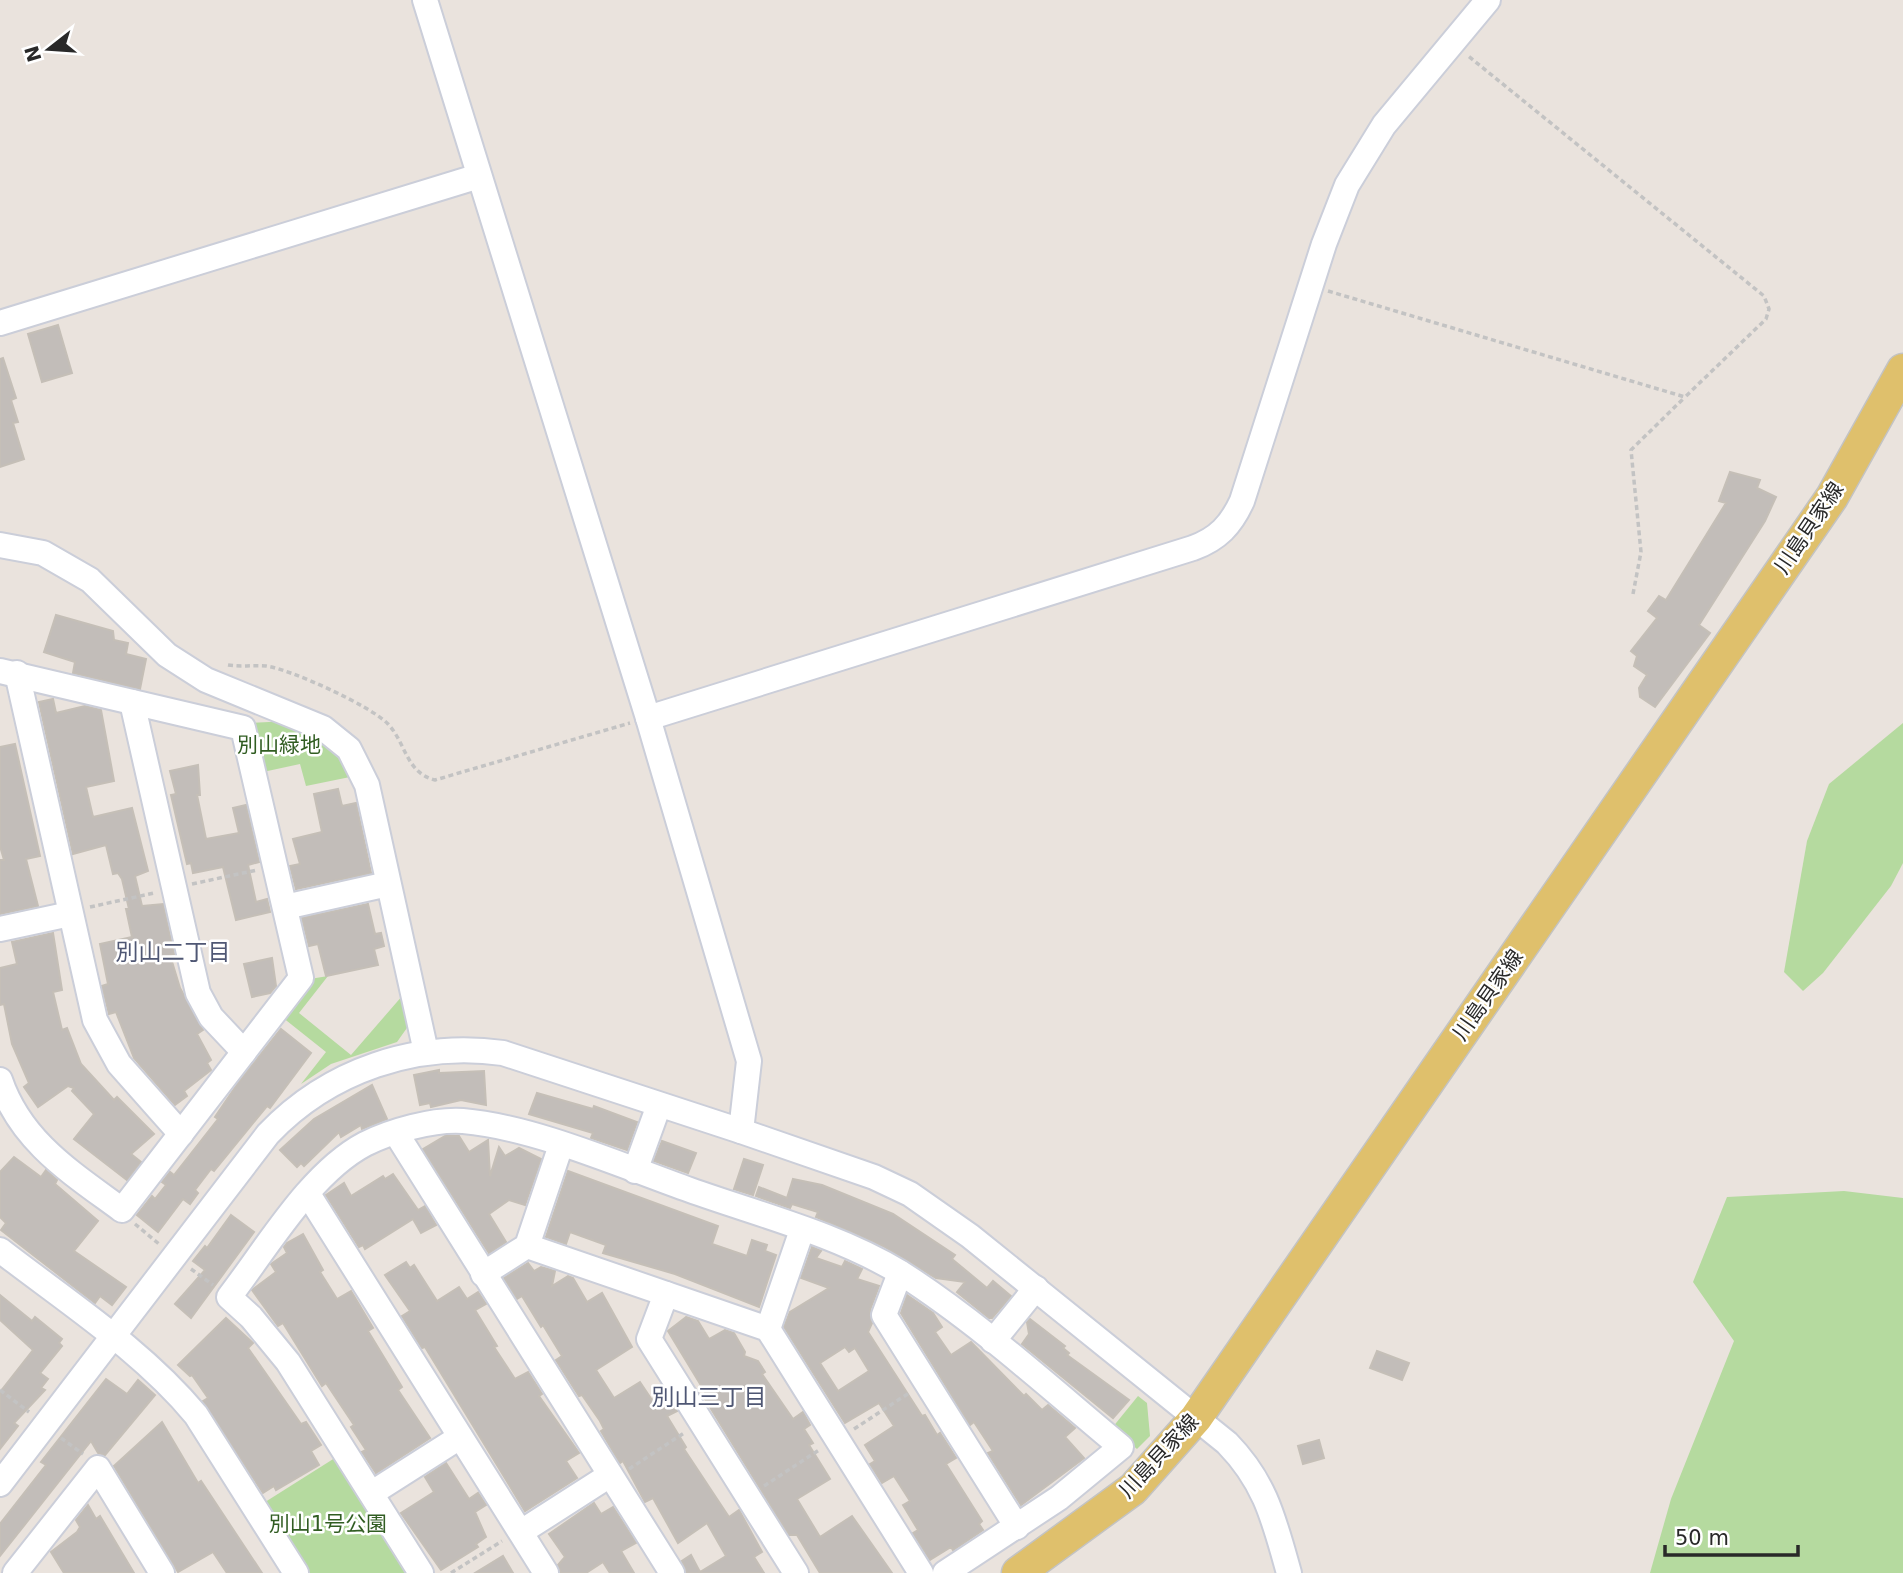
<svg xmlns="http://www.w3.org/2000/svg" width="1903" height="1573" viewBox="0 0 1903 1573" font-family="'DejaVu Sans','Noto Sans JP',sans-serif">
<rect width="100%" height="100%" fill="#eae3dd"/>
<!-- green -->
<g fill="#b5da9f">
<polygon points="289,721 338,749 350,777 306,786 300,764 263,772 251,723"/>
<polygon points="1903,723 1903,863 1891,886 1823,973 1803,991 1784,972 1807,841 1829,784"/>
<polygon points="328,976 299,1013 351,1055 403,995 409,1025 397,1042 331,1064 301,1084 326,1052 282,1017 310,979"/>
<polygon points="1844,1191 1903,1198 1903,1573 1650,1573 1671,1499 1734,1341 1693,1282 1727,1197"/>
<polygon points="1138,1396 1147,1403 1150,1436 1137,1449 1112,1428"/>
<polygon points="338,1456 412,1573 306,1573 262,1504"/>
</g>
<!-- building -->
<g fill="#c2bdb9" stroke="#c5bfb7" stroke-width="2" fill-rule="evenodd">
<polygon points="58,325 72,373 42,382 28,334"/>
<polygon points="3,358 16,398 11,400 18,422 13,423 24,459 0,467 0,359"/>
<polygon points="1730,472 1760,480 1757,488 1776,497 1765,521 1699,625 1710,633 1655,707 1640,697 1639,688 1647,675 1634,666 1637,656 1631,651 1657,618 1648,611 1659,596 1666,600 1726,503 1719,501"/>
<polygon points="56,615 113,631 114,640 128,643 126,654 146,659 140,689 73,673 75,662 44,652"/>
<polygon points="53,699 56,713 85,706 101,710 114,781 86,787 93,817 132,808 148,871 135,876 142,906 163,904 174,954 170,955 180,988 203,1030 197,1034 211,1060 207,1063 211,1070 184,1091 187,1096 175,1105 134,1058 116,1012 109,1014 102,986 108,984 100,944 132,937 126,909 129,909 122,879 118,873 113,874 106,845 73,854 39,702"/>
<polygon points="15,744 40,856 26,859 38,906 0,914 0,860 4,860 0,846 0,747"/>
<polygon points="198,765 200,795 197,795 206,839 239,833 233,808 246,805 259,862 248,865 256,902 267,899 270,912 236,920 223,867 193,873 191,863 187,864 171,795 176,794 170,771"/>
<polygon points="338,789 342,806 356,803 371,873 296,889 290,866 300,864 293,839 322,832 314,794"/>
<polygon points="368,904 375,934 381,933 384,946 374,949 378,965 326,976 318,944 309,946 302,918"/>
<polygon points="53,933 62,990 53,992 62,1030 67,1028 81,1064 114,1100 117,1097 154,1134 131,1154 141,1162 127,1180 74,1139 94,1114 72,1091 74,1088 68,1086 38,1107 24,1087 29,1083 12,1044 4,1004 0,1005 0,968 17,964 12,942"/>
<polygon points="272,958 276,986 270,993 252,997 244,964"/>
<polygon points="281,1029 311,1053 270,1108 267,1106 214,1171 211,1169 195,1190 198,1193 190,1204 183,1199 158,1232 137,1215 152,1196 155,1199 166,1185 162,1182 170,1172 174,1175 189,1156 218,1119 215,1117 238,1083"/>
<polygon points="439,1070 439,1073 484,1071 486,1105 461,1100 431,1107 430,1103 420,1105 414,1075"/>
<polygon points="372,1085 387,1119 362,1129 361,1125 341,1137 339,1132 304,1166 301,1163 297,1167 280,1150 314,1119"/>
<polygon points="537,1093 593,1109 594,1106 637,1122 627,1150 591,1138 593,1133 529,1114"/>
<polygon points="445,1136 459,1136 469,1152 488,1140 490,1176 499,1147 505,1156 519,1148 541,1159 525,1205 509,1200 489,1214 506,1242 489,1253 423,1149"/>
<polygon points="662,1141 696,1153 688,1173 654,1161"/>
<polygon points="14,1157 41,1177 46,1170 57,1180 55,1184 98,1221 74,1251 126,1287 112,1305 100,1296 95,1303 1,1230 6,1223 0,1217 0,1172"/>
<polygon points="744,1159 763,1165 753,1195 734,1189"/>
<polygon points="568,1171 718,1226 712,1244 747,1256 752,1240 767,1245 765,1251 776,1255 759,1307 675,1274 603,1253 606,1245 570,1232 566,1244 546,1237"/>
<polygon points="393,1174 418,1210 425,1206 436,1225 421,1233 413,1219 365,1249 363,1245 359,1247 326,1195 344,1183 351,1196 383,1176 385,1179"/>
<polygon points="793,1179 822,1185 893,1214 955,1255 952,1259 987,1288 993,1281 1011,1296 992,1318 989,1318 957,1292 965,1282 936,1278 883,1246 816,1217 818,1212 792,1204 790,1208 756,1196 759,1187 787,1198"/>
<polygon points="231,1215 254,1232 191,1318 175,1304 205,1270 193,1261 205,1246 207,1248"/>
<polygon points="303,1234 323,1270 320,1272 337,1299 351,1291 354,1296 373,1328 368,1331 402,1387 398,1390 430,1438 376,1473 362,1452 366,1450 351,1427 354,1425 326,1383 322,1386 283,1323 278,1326 252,1290 276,1272 271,1264 287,1253 284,1247 287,1243"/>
<path d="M812,1247L821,1251L816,1258L842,1267L845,1261L862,1269L857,1279L879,1286L870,1310L872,1323L868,1332L922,1416L925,1415L937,1435L940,1433L956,1458L946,1464L982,1521L979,1524L983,1530L953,1550L951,1547L930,1560L913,1533L918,1530L903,1505L910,1501L894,1476L882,1483L870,1464L875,1461L865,1445L894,1426L879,1403L845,1423L784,1327L790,1312L829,1288L801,1278ZM845,1347L849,1352L855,1348L869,1371L838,1391L820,1363Z"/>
<polygon points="406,1262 410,1268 414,1265 437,1301 459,1287 467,1299 478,1292 486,1304 475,1310 497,1346 494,1347 515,1379 528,1372 542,1394 539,1396 579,1453 566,1461 577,1478 525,1511 425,1347 422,1348 402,1316 410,1311 385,1275"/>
<polygon points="528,1263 534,1271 541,1267 555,1271 552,1286 568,1276 573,1278 587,1302 602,1293 632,1347 596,1370 614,1398 640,1382 652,1400 665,1392 677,1411 667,1416 686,1447 684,1449 729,1517 739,1510 762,1552 754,1557 764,1573 687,1573 682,1561 691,1555 700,1572 726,1556 707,1523 678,1543 653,1498 645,1502 623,1461 620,1463 601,1431 604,1429 600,1421 582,1395 579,1396 556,1360 562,1356 543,1325 541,1327 522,1296 517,1299 504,1278"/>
<polygon points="0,1295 32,1321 35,1317 62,1339 59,1343 62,1346 40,1373 48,1379 41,1388 45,1390 14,1423 18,1426 0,1449 0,1392 33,1350 0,1320"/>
<polygon points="907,1295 933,1313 942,1327 935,1332 951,1355 971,1342 1024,1396 1026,1394 1042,1410 1048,1405 1075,1428 1065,1437 1084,1458 1021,1505 988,1453 993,1451 974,1422 970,1425 901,1313"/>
<polygon points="686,1317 698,1321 709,1339 725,1330 734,1333 745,1352 744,1356 758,1361 765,1372 762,1374 793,1419 803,1412 810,1425 804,1429 813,1443 809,1445 830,1479 797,1499 820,1537 852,1516 892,1573 820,1573 797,1535 789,1535 705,1399 708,1397 668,1331"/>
<polygon points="226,1318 253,1343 248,1348 301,1424 306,1422 321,1445 311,1451 319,1465 276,1490 274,1486 263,1493 203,1401 208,1398 192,1375 190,1376 178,1365"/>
<polygon points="1030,1319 1065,1346 1063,1348 1069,1353 1067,1355 1129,1400 1113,1418 1022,1344 1029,1334 1027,1322"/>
<polygon points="1377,1351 1409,1363 1402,1380 1370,1368"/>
<polygon points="106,1379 127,1394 138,1380 155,1395 105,1455 98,1453 91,1441 0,1556 0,1524 46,1465 41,1462"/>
<polygon points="162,1422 198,1483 201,1481 262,1573 227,1573 213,1552 178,1572 114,1466"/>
<polygon points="1319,1440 1324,1458 1303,1464 1298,1446"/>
<polygon points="446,1463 469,1499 478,1493 486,1505 475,1512 486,1537 476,1544 478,1547 441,1570 401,1513 434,1492 425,1477"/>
<polygon points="594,1503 601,1514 613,1507 636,1543 621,1551 634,1573 610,1573 603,1562 586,1573 561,1573 558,1565 565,1557 549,1534"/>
<polygon points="88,1505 96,1519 100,1516 134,1573 64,1573 51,1552 77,1532 80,1527 76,1520"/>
<polygon points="503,1556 513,1573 475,1573"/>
</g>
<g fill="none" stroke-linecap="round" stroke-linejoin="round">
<defs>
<g id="minor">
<polyline points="425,0 648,718 749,1061 741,1131"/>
<polyline points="0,323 479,176"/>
<polyline points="0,545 43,553 90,580 167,655 206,680 323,728 349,749 367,785 426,1052"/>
<path d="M0,671L243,728L301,978L122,1210C72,1173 21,1142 0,1080"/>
<polyline points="17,673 95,1020 119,1064 181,1134"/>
<polyline points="132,702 198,993 211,1017 244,1052"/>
<path d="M648,718L1193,548C1218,539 1231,525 1242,501L1324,244L1347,185L1384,125L1488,0"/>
<polyline points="285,907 388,884"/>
<polyline points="0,929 70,914"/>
<polyline points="396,1133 672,1573"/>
<polyline points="635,1171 659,1105"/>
<polyline points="308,1194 546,1573"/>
<polyline points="527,1246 768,1329 921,1573"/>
<path d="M0,1250C67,1302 142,1350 196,1415L296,1573"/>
<polyline points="900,1273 884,1315 1017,1527"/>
<polyline points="483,1274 527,1246 561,1145"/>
<polyline points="666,1294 649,1339 796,1573"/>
<polyline points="768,1329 802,1230"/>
<polyline points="993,1341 1036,1288"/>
<path d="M0,1484L268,1134C329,1070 416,1041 503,1053L741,1131L874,1177L910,1194L970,1236L1227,1443C1266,1483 1274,1520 1289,1573"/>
<polyline points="372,1493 460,1437"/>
<polyline points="521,1532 610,1475"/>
<polyline points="15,1573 98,1468 162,1573"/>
<path d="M421,1573L288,1362L251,1317L229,1297C267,1248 310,1173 365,1144C391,1131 433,1119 463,1121C534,1127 622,1166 690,1190C760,1215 837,1234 901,1273C979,1323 1050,1388 1121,1447L1059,1498L945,1573"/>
</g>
<polyline id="major" points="1018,1573 1133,1489 1196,1418 1832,497 1903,370"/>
</defs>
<!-- minor casing -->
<use href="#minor" stroke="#cbced9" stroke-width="28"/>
<!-- major casing -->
<use href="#major" stroke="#c3c3c3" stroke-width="35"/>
<!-- path -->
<g stroke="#c3c3c3" stroke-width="3.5" stroke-dasharray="5 3.5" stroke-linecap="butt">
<polyline points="1328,291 1685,397 1766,319 1769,309 1764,296 1467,55"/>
<polyline points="1633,594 1641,552 1631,450 1684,398"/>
<path d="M228,665C241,667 253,665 266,666C290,669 371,706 388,724C406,743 406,773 435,780L630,723"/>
<polyline points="192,884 257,870"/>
<polyline points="90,907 154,893"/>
<polyline points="135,1224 159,1244"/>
<polyline points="191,1269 213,1285"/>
<polyline points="0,1390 29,1412"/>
<polyline points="854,1429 909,1393"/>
<polyline points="61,1438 83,1454"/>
<polyline points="629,1469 684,1433"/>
<polyline points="764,1486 819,1450"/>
<polyline points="451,1573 502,1541"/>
</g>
<!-- minor -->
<use href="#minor" stroke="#fff" stroke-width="24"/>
<!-- major -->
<use href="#major" stroke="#dfc06c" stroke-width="32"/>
</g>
<g text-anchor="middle" stroke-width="5" stroke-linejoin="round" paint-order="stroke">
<!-- street labels -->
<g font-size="21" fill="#292929" stroke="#fff">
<text transform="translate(1809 528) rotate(-56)" y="7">川島貝家線</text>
<text transform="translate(1488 995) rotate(-55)" y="7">川島貝家線</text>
<text transform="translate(1159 1456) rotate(-47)" y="7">川島貝家線</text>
</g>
<!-- park labels -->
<g font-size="21" fill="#315d22" stroke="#fff">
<text x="279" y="752">別山緑地</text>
<text x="328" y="1531">別山1号公園</text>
</g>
<!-- neighbourhood labels -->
<g font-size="23" fill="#4f5774" stroke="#fff">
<text x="173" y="960">別山二丁目</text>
<text x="709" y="1405">別山三丁目</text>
</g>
</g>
<!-- north arrow -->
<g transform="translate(49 49) rotate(253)" stroke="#ffffff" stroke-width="5" paint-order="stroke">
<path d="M0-5L12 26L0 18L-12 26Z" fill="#292929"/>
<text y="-10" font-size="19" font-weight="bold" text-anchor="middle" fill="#292929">N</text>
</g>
<!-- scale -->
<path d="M1665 1545v10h133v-10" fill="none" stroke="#292929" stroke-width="3.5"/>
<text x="1675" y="1545" font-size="21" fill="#292929" stroke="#ffffff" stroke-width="5" paint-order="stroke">50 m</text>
</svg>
